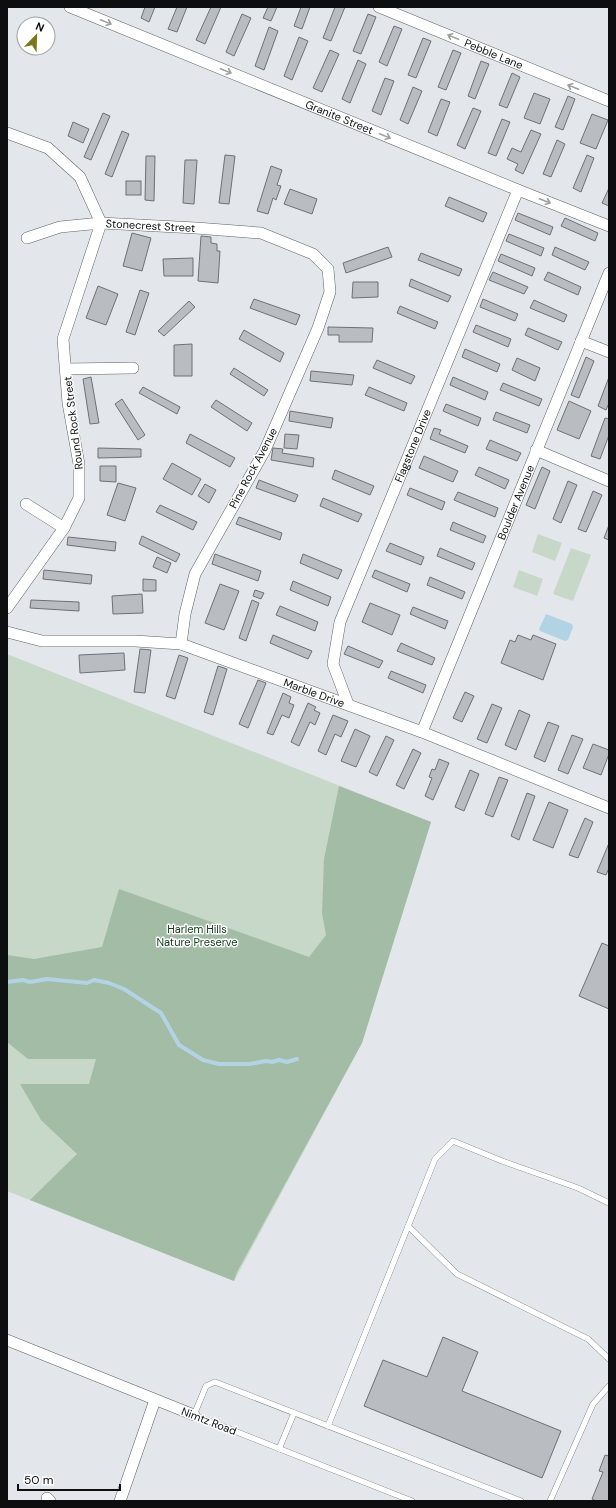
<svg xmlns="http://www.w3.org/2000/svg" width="616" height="1508" viewBox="0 0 616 1508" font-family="'DM Sans',sans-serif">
<rect width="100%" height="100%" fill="#e3e7ec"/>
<!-- green -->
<g fill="#c7d7c8">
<polygon points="538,534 562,543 555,561 532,552"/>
<polygon points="571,548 591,555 573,601 553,594"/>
<polygon points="519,570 543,579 537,596 513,587"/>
<polygon points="7,654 431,822 362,1043 234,1281 7,1191"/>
</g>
<!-- forest -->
<polygon fill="#a3bca6" points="339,786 431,822 362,1043 237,1272 234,1281 30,1200 77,1154 41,1120 20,1084 89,1084 96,1059 28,1059 7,1042 7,955 34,959 102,947 119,889 309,957 326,935 322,913 324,859"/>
<!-- water -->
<polygon fill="#b1d3e3" points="546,614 572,624 573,627 568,640 565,641 540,631 539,629"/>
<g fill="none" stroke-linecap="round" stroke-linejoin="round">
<!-- stream -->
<polyline stroke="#b1d3e3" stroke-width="4" points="7,982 23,980 30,982 47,979 87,983 94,980 109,983 124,989 161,1013 179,1045 203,1060 219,1064 249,1064 266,1061 272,1062 279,1060 287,1062 297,1059"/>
</g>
<!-- building -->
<g fill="#b9bdc1" stroke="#6d7175">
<polygon points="145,7 155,7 149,22 141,18"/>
<polygon points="177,7 187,7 177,32 168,29"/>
<polygon points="211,7 221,7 205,44 196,40"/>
<polygon points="268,7 277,7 271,21 263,18"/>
<polygon points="301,7 310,7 302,29 294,26"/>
<polygon points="335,7 345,7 331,41 323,38"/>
<polygon points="242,14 251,18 234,56 226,52"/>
<polygon points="368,14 376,17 361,54 353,51"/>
<polygon points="394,26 402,29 387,66 379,62"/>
<polygon points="269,27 278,31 264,70 255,66"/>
<polygon points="299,37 308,41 292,80 284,76"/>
<polygon points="423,38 431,41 416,78 408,75"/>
<polygon points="330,50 339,54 322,92 313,88"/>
<polygon points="453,50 461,53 446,90 438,87"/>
<polygon points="358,60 366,64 350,103 342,99"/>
<polygon points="481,61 489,64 475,99 468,96"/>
<polygon points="512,73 520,77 507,108 499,105"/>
<polygon points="385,78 394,81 381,115 372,111"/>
<polygon points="413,87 422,91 408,124 400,120"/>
<polygon points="534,93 550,99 540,124 524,118"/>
<polygon points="568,96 575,99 563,130 555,127"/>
<polygon points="441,99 450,102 437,136 428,132"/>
<polygon points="473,108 481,111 465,149 457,145"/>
<polygon points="103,113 110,116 91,160 84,157"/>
<polygon points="592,114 608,120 596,149 580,143"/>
<polygon points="502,119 510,122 496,156 488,153"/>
<polygon points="73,122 89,129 83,143 68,136"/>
<polygon points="531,130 541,134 523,174 515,170 518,164 507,159 512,148 521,152"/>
<polygon points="122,131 129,134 112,177 105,174"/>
<polygon points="557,140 565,144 551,177 543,174"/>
<polygon points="225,155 235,156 229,204 219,203"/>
<polygon points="587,155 594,158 581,192 573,188"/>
<polygon points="146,156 155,156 154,201 145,200"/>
<polygon points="185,160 197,160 194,204 183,203"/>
<polygon points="271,166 282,170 277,185 281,186 276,200 273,198 268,214 257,211"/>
<rect x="126" y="181" width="15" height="14"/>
<polygon points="609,188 609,206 602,203"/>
<polygon points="290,189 317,199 312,214 284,204"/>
<polygon points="449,197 487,213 483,222 445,206"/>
<polygon points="518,213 553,227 550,235 515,220"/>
<polygon points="565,218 598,233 595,241 561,226"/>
<polygon points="132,233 151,238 142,271 123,266"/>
<polygon points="509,234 544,248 541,256 506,241"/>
<polygon points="201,236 211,237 211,243 217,244 217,251 220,251 218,283 198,281"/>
<polygon points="388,247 392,257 346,273 343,263"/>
<polygon points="555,247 589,262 585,270 552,255"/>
<polygon points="421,253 462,269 459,276 418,260"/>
<polygon points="501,254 535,268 532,276 498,261"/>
<polygon points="193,258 193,276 164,276 163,259"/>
<polygon points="493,272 528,287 524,294 489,280"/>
<polygon points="548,272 581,287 578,295 544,280"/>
<polygon points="411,279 451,296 448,302 409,286"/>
<polygon points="353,282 378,282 378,297 352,298"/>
<polygon points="98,286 118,294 106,325 86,318"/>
<polygon points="140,290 149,293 135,335 126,332"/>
<polygon points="254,299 300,315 296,325 250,308"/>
<polygon points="483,299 518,314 515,321 480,307"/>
<polygon points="534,300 567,315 564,322 530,308"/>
<polygon points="189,301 195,307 164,336 158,331"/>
<polygon points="400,306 438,322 435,329 397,313"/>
<polygon points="476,325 511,339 508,347 473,332"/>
<polygon points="328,327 373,328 372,342 339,342 339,335 328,335"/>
<polygon points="528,328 562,342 558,350 525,335"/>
<polygon points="244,330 284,353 280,362 239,339"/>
<polygon points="192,344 192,376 174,376 174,345"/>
<polygon points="465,349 500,364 497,372 462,357"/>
<polygon points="586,357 594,361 579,398 571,395"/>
<polygon points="517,358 540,368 535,381 512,370"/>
<polygon points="377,360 415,376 411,384 373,368"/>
<polygon points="234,368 268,390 264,396 230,374"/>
<polygon points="311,371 354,375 352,385 310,381"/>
<polygon points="91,377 99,423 90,424 83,379"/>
<polygon points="453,377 488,392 485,400 450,385"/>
<polygon points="609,377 609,403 606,410 598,406"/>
<polygon points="503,383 542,399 539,406 500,390"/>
<polygon points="143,387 180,407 177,414 139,393"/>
<polygon points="369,387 407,403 404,411 365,395"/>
<polygon points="122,399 145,435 138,440 115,404"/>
<polygon points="216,400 252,423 247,431 211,407"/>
<polygon points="569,401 591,411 579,439 557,430"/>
<polygon points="446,404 481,418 478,426 443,411"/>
<polygon points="290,411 333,418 331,428 289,421"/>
<polygon points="496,412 530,425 527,433 493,420"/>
<polygon points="605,418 609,419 609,435 600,459 591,456"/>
<polygon points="434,428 441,430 439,434 468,446 465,453 430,439"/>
<polygon points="190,434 235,458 230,467 186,443"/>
<polygon points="285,434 299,435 297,449 284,448"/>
<polygon points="490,440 521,453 517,461 486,449"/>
<polygon points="98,448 141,449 141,457 98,458"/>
<polygon points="273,448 283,449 282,453 314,458 313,467 271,460"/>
<polygon points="424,456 458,471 453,482 419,468"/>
<polygon points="172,463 201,479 192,495 163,479"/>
<polygon points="100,466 116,466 116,482 100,481"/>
<polygon points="479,467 509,480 505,489 475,475"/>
<polygon points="542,467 550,471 535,509 526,505"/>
<polygon points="335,470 374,486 370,495 332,479"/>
<polygon points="259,480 298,495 295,502 256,488"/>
<polygon points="568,481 577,485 561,523 553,519"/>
<polygon points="118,483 136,488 125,521 107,515"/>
<polygon points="205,484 216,490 209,503 198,496"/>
<polygon points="410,488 445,502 442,510 407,495"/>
<polygon points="593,491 602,495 586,532 578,529"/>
<polygon points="458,492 498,508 495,517 454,500"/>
<polygon points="323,498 362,514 358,522 320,506"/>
<polygon points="160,505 197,522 193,530 156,512"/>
<polygon points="239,517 282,533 280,540 236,524"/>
<polygon points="453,522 486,536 483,543 450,530"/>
<polygon points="609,525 609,540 604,538"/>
<polygon points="142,536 180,554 176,562 139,544"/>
<polygon points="68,537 116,542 115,551 67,545"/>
<polygon points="390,543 424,557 421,565 386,551"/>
<polygon points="440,548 475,563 472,570 437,556"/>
<polygon points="215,554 261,571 258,581 212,564"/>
<polygon points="303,554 342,570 338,579 300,563"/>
<polygon points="157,557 171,563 167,573 153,567"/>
<polygon points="44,570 92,575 91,584 43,579"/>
<polygon points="375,570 410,584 407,592 372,577"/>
<polygon points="430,577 465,592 462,599 427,585"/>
<polygon points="143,579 156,580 156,591 143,591"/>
<polygon points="293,581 331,597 328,606 290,590"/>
<polygon points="220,584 239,591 224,630 205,623"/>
<polygon points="255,590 264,593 261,599 253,596"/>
<polygon points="142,594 143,613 113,614 112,596"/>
<polygon points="31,600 79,602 79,611 30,608"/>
<polygon points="252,600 259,603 246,641 239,638"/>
<polygon points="370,603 400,615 392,635 362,622"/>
<polygon points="280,606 318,622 315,631 276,615"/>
<polygon points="413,607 448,621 445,629 410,614"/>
<polygon points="273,635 312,651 308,659 270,643"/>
<polygon points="518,635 531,640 533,635 556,644 543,680 501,663 510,640 515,642"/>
<polygon points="401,643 435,658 432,665 397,651"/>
<polygon points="348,646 383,661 379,668 344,654"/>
<polygon points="140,649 151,650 145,693 134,692"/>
<polygon points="124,653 125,670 80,673 79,655"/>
<polygon points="179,655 188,658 175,699 166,696"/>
<polygon points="218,666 227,669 213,715 204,712"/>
<polygon points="391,671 426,685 423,693 388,678"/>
<polygon points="258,680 266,683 248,728 239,724"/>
<polygon points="465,692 474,696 462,722 453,718"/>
<polygon points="283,693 291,697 289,703 294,705 289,718 282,715 273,735 267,733"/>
<polygon points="308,703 316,707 314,710 320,713 315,725 310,722 299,746 291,742"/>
<polygon points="492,704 502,708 487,743 477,739"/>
<polygon points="519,710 530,715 516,750 505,745"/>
<polygon points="333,715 348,721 341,737 335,734 326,755 318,751"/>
<polygon points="548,722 559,726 545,762 534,757"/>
<polygon points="355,729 370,736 356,767 341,761"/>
<polygon points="572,735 583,739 568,774 558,770"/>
<polygon points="386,736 394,740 377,776 369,772"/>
<polygon points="593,744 609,750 609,754 601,775 583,768"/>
<polygon points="413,749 421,753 404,789 396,785"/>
<polygon points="439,759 449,763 433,800 425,796 432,778 429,777 432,769 435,770"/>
<polygon points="470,770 479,774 464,811 455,807"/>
<polygon points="499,777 508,780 493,817 485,814"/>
<polygon points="527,793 535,796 519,840 511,836"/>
<polygon points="549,802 568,810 553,848 533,840"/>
<polygon points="585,818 593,822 578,858 569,855"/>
<polygon points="609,843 609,868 606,875 597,872"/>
<polygon points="602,943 609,946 609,1009 579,996"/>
<polygon points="443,1337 478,1352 462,1391 561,1431 542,1478 364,1406 383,1360 427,1377"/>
<polygon points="605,1455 609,1456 609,1501 596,1501 592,1499 603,1472 599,1471"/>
</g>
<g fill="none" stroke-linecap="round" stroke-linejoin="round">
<defs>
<g id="lane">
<polyline points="408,1226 457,1274 588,1339 609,1359"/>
<polyline points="328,1426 435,1159 453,1141 502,1161 578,1188 609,1203"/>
<polyline points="279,1449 294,1413"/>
<polyline points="412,1501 194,1415 206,1386 215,1382 521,1501"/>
<polyline points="550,1501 593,1404 609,1386"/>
</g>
<g id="street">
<path id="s1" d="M70,7L518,190L609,226"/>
<path id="s2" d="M379,7L609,101"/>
<path id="s3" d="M7,133L48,148L80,177L101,223L196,228L261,233L313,254L328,269L330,292L318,328L265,450L195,574L185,614L181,644"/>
<polyline points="581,341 609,352"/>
<polyline points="66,369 133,368"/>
<polyline points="536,450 609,481"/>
<polyline points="26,504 64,528"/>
<polyline points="7,608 64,528 79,498 79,464 68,403 63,339 101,223 60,227 27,238"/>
<path id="s4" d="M7,632L42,641H135L181,644L422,732L609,808"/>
<path id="s5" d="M348,704L333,664L340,622L518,190"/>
<path id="s6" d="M422,732L609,273"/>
<polyline points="7,1340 194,1415"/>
<polyline points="47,1498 50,1501"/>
<polyline points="120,1501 155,1400"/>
</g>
</defs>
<!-- lane casing -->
<use href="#lane" stroke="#5d6165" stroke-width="6"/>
<!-- street casing -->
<use href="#street" stroke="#5d6165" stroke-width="12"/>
<!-- lane -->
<use href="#lane" stroke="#fff" stroke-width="5.5"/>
<!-- street -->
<use href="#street" stroke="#fff" stroke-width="11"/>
</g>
<!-- one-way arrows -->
<defs><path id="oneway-shaft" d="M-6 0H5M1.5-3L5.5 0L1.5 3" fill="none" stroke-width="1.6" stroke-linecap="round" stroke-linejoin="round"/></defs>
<g stroke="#9e9f9f">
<use href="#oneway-shaft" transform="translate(106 22) rotate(22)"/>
<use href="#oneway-shaft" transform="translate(453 37) rotate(-158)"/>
<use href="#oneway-shaft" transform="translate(226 71) rotate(22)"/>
<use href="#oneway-shaft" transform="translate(573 87) rotate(-158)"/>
<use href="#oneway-shaft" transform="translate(385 136) rotate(22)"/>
<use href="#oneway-shaft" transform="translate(545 201) rotate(21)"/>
</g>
<g text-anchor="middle" stroke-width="3" stroke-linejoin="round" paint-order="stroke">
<!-- street labels -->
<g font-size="11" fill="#0c0e0f" stroke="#fff">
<text dy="4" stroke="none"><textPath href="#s2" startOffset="124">Pebble Lane</textPath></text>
<text dy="4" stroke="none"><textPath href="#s1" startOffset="291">Granite Street</textPath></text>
<text dy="4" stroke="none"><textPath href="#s3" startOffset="187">Stonecrest Street</textPath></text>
<text transform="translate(73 423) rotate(-97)" y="4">Round Rock Street</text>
<text dy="4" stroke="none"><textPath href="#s5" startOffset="276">Flagstone Drive</textPath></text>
<text transform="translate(253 468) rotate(-62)" y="4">Pine Rock Avenue</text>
<text dy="4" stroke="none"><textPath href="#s6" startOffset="248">Boulder Avenue</textPath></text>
<text dy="4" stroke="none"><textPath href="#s4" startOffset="317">Marble Drive</textPath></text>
<text transform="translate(209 1421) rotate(21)" y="4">Nimtz Road</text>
</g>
<!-- park labels -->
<g font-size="11" fill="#113a1a" stroke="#fff">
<text x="197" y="933">Harlem Hills<tspan x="197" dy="13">Nature Preserve</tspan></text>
</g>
</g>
<!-- border -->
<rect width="616" height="1508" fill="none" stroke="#0c0e0f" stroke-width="16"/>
<!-- north arrow -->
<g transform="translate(36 36) rotate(23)"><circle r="19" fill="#ffffff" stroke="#9e9f9f"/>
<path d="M0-3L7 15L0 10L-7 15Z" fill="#7b771d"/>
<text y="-6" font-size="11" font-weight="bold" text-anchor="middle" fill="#0c0e0f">N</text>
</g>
<!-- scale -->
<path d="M18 1484v6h102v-6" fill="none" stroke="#0c0e0f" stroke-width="2"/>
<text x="24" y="1484" font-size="12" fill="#0c0e0f" stroke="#ffffff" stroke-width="3" paint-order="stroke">50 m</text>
</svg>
